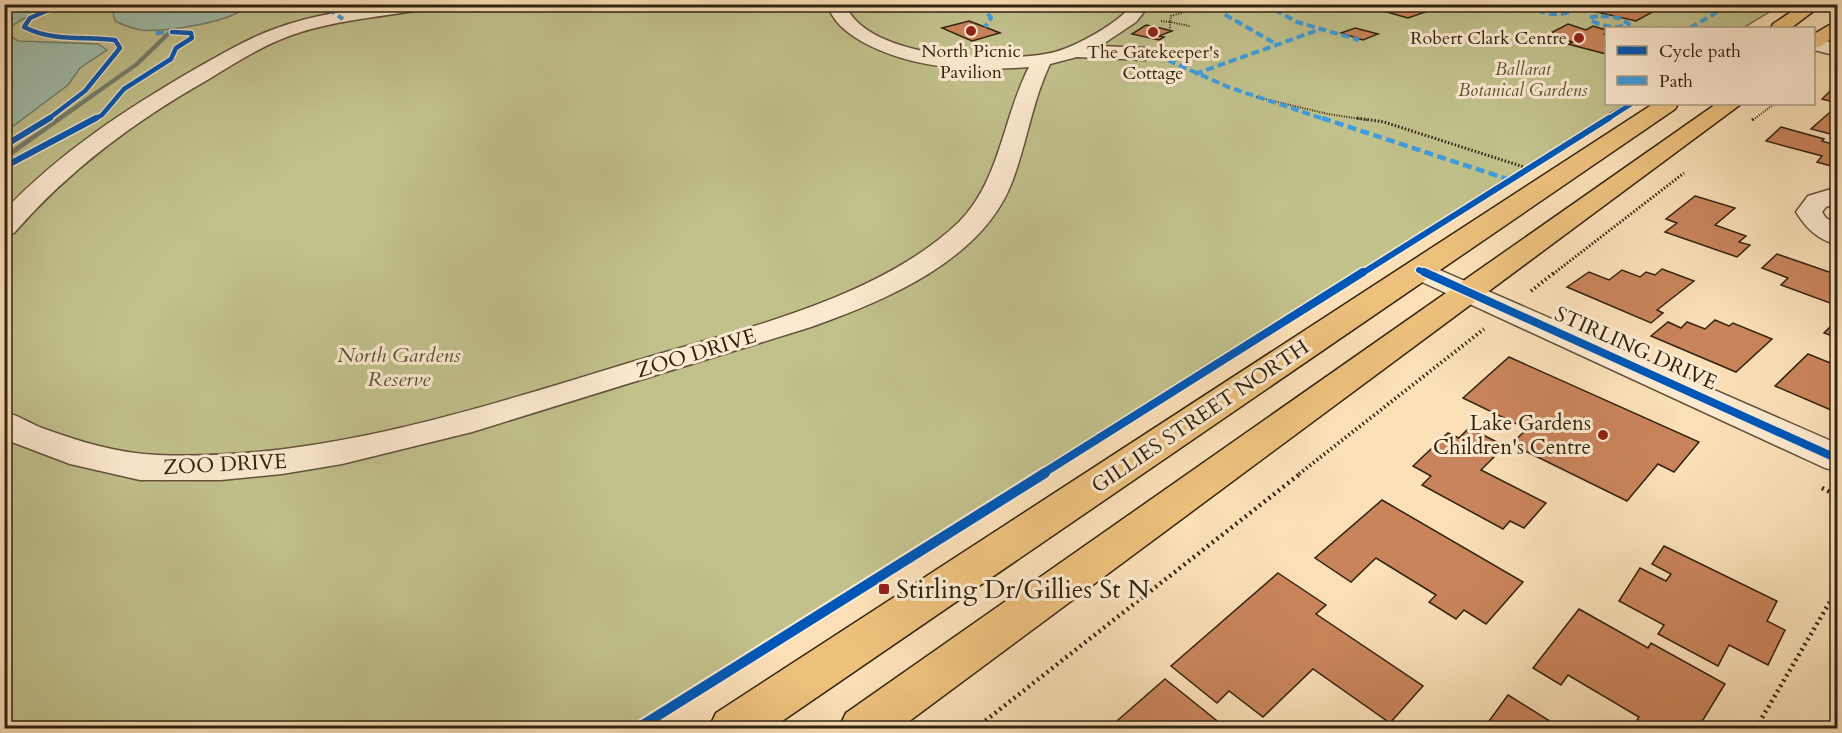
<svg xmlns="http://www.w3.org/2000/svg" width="1842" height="733" viewBox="0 0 1842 733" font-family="Cardo,serif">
<rect width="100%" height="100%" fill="#fadfb7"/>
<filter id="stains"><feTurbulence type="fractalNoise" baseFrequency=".00333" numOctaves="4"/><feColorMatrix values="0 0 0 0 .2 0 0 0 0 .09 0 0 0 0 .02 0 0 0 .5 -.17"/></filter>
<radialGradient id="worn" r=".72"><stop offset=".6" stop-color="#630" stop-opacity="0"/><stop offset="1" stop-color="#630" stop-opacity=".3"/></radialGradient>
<!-- green -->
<polygon fill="#c1c18c" stroke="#79724e" stroke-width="1.5" points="686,4 835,10 977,4 1781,5 1743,28 1606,28 1606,104 1625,104 634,728 5,728 4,5"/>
<!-- water -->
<g fill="#9fbda9" stroke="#737f6c" stroke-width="1.5">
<polygon points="5,4 57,5 21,20 9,28 11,36 18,41 98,44 107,50 80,68 68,85 5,132"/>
<path d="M187,5H247C236,22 161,33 141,30C132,28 123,25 115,21L113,12L117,5C141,4 163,9 187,5Z"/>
</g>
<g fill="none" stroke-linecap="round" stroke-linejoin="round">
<!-- stream -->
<polygon fill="#737f6c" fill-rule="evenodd" points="170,29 175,30 139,65 4,161 4,155 135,63"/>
</g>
<!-- building -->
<g fill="#ca845b" stroke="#312310" stroke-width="1.5">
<polygon points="1358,4 1432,4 1440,7 1408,18"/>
<polygon points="1600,4 1667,4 1636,21 1588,10"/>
<polygon points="969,21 985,27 1000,33 972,41 942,28"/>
<polygon points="1568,24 1586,30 1593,26 1606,30 1604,34 1606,34 1606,54 1568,44 1573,42 1545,36"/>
<polygon points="1146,25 1160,28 1172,31 1159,36 1164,37 1159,40 1132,34"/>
<polygon points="1355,28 1378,34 1363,40 1341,33"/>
<polygon points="1831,90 1838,92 1838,103 1822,99"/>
<polygon points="1829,113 1838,116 1838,136 1811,129"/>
<polygon points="1781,127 1824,139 1822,141 1838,146 1838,168 1817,162 1822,156 1766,141"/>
<polygon points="1695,196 1735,208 1715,225 1746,236 1739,242 1750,245 1737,257 1665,232 1677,223 1666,219"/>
<polygon points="1777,254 1838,275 1838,306 1781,285 1788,278 1762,268"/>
<polygon points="1662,269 1694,281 1657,310 1663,313 1651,323 1567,287 1589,272 1609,280 1622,270 1640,277 1646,272 1655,275"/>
<polygon points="1838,319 1838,338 1824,333"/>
<polygon points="1715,320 1729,326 1733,323 1772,339 1736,372 1651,336 1668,322 1681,328 1687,322 1705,329"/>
<polygon points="1808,354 1838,366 1838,413 1775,386"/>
<polygon points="1509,357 1699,442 1674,472 1658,464 1627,501 1511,444 1527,429 1463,398"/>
<polygon points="1469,428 1505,446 1481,470 1546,503 1524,528 1510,521 1503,529 1422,485 1431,476 1413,466 1448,433 1459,438"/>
<polygon points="1382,500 1523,582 1486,624 1464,610 1456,619 1429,602 1436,595 1376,558 1351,582 1315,558"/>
<polygon points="1664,546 1777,601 1767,621 1785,630 1768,665 1729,645 1718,666 1658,634 1664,625 1619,601 1640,568 1666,581 1671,574 1652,564"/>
<polygon points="1278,573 1326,605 1316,614 1423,686 1390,723 1313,669 1263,717 1229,691 1217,703 1171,666"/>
<polygon points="1579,609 1648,648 1651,643 1725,684 1698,728 1632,728 1639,717 1568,675 1561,685 1533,668"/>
<polygon points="1165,679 1226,728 1110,727"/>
<polygon points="1508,695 1561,728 1484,728"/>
</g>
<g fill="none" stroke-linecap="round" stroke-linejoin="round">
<defs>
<g id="minor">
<path d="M389,4H435L427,9C381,17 333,20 289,36C260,47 235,63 209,79C135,121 70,169 14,233L4,235V211C60,152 126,109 195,69C222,54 248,38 277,28C313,15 351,10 389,4Z"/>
<path d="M827,4H845C867,61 1006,64 1055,52C1077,46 1119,23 1133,4H1150L1136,22L1100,46L1145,48L1152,50L1155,54L1152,58L1145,60L1077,57L1050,64C1032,102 1027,143 1012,182C982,261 884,301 811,327L472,432L342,464L282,474L221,480H140L70,464L4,439V412C18,415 29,423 42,428C80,442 117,453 157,455C322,462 486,406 642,359C744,329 881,297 959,222C1000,181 1003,117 1029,67C971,71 913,70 861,41C846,32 833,22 827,4Z"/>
<polygon points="1814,38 1838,44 1838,56 1814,50"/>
<path d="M1838,187V203L1826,207L1822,212L1826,218L1838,225V245C1818,240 1806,228 1796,212L1808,196Z"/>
<polygon points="1419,261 1838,444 1838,471 1825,468 1409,276 1405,270 1409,264"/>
</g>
<g id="major">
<polygon points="1803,4 1823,4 1791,28 1771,28 1773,24"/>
<polygon points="1838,20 1838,34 1821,46 1814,48 1814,34"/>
<polygon points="1653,104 1678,104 1675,109 772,728 709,728 716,713"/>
<polygon points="1716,104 1741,104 900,728 839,728 846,713"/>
</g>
</defs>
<!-- minor casing -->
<use href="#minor" stroke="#63523a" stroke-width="3"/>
<!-- major casing -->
<use href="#major" stroke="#312310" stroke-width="3"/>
<!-- path-far3 -->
<g stroke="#312310" stroke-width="2" stroke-dasharray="1 1.5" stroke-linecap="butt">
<polyline points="714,4 811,9"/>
<polyline points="869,8 952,4"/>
<polyline points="1161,21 1170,22 1171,16 1181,13 1182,10 1174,4"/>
<polyline points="1170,28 1170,22 1190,26"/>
<polyline points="1256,97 1328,114 1367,120"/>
<polyline points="1753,120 1774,104"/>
</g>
<!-- path-far2 -->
<g stroke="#312310" stroke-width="3" stroke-dasharray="1.5 2" stroke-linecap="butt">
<polyline points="1357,118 1384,122 1524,167"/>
<polyline points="1752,120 1755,118"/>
<polyline points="1553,274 1684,173"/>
</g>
<!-- path-far1 -->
<g stroke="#312310" stroke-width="4" stroke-dasharray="1.5 3" stroke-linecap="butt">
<polyline points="1531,291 1555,272"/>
<polyline points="1299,474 1484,329"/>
</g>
<!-- path -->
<g stroke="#312310" stroke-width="4.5" stroke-dasharray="2 4" stroke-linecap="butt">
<polyline points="1822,488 1838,496"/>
<polyline points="976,728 1301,473"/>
<polyline points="1756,728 1838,588"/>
</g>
<!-- minor -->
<use href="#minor" fill="#fcead0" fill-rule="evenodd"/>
<!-- major -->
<use href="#major" fill="#edc07c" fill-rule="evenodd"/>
<!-- quiet-far2 -->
<g stroke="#3e9cde" stroke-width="4" stroke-dasharray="8 4" stroke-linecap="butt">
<polyline points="981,4 991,18 985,27"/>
<polyline points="1224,4 1222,12 1224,14 1276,44"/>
<polyline points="1264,4 1297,22 1359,40"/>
<path d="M1527,4C1540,14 1557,17 1573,11L1566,4"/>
<polyline points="328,9 343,19"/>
<path d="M1601,16L1619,18L1629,24C1616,30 1602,26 1590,20L1592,17Z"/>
<polyline points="1690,28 1731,4"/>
<polyline points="156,33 172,32"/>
<polyline points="1145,54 1161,57 1228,87 1327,120"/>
<polyline points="1195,74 1321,29"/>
</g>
<!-- quiet-far1 -->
<polyline stroke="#3e9cde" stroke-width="4.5" stroke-dasharray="9 4.5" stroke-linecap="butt" points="1322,118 1510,180"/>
<!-- quiet -->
<polyline stroke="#3e9cde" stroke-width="6" stroke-dasharray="12 6" stroke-linecap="butt" points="4,437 10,428"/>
<defs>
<g id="cycleway-far3">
<path d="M47,120L85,91L120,48L115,40C84,36 53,42 24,27L30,18L62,4"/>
<polyline points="93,120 102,115 124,89 171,59 176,48 192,38 191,33 172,32"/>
<polyline points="1606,120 1631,104"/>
</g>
<g id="cycleway-far2">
<polyline points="4,146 50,118"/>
<polyline points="4,167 96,118"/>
<polyline points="1419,270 1428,274"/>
<polyline points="1361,274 1609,118"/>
</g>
<g id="cycleway-far1">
<polyline points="1424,272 1838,459"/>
<polyline points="1042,474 1363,272"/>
</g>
<polyline id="cycleway" points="638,728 1045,473"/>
</defs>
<!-- cycleway-far3 casing -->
<use href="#cycleway-far3" stroke="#fcead0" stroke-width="7"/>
<!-- cycleway-far2 casing -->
<use href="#cycleway-far2" stroke="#fcead0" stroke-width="9"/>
<!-- cycleway-far1 casing -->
<use href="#cycleway-far1" stroke="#fcead0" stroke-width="11"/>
<!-- cycleway casing -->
<use href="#cycleway" stroke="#fcead0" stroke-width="14"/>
<!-- cycleway-far3 -->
<use href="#cycleway-far3" stroke="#0057b8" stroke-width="4.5"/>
<!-- cycleway-far2 -->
<use href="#cycleway-far2" stroke="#0057b8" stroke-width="6"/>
<!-- cycleway-far1 -->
<use href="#cycleway-far1" stroke="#0057b8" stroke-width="8"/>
<!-- cycleway -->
<use href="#cycleway" stroke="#0057b8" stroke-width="10"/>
</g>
<!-- markers -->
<g fill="#8f2418" stroke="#fcead0" stroke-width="2">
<circle cx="971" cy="31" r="6"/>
<circle cx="1153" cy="32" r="6"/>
<circle cx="1579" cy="38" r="6"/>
<circle cx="1603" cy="435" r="6"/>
<rect x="878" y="583" width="12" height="12" rx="3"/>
</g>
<g text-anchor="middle" stroke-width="6" stroke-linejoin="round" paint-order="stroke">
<!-- far-poi labels -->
<g font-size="18" fill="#312310" stroke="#fcead0">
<text x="1567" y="44" text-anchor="end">Robert Clark Centre</text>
<text x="971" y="57">North Picnic<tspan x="971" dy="21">Pavilion</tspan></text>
<text x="1153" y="58">The Gatekeeper's<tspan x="1153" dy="21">Cottage</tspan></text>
</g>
<!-- far-park labels -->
<g font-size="18" font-style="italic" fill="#5c5235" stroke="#fcead0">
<text x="1523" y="75">Ballarat<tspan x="1523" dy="21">Botanical Gardens</tspan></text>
</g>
<!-- street labels -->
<g font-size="21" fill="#312310" stroke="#fcead0">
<text transform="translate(1636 348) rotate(24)" y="7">STIRLING DRIVE</text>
<text transform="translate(696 353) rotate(-17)" y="7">ZOO DRIVE</text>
<text transform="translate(1200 416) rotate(-34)" y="7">GILLIES STREET NORTH</text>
<text transform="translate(225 464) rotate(-3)" y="7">ZOO DRIVE</text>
</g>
<!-- park labels -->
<g font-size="21" font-style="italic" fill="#5c5235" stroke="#fcead0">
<text x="399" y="362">North Gardens<tspan x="399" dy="24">Reserve</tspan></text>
</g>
<!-- poi labels -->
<g font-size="21" fill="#312310" stroke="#fcead0" text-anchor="end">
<text x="1591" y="430">Lake Gardens<tspan x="1591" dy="24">Children's Centre</tspan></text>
</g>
<!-- near-poi labels -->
<g font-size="26" fill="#312310" stroke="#fcead0" text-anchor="start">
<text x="896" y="598">Stirling Dr/Gillies St N</text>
</g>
</g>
<!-- margin -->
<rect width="1842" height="733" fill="none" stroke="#fadfb7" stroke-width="24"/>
<rect x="6" y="6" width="1830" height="721" fill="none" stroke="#312310" stroke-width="3"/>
<rect x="12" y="12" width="1818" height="709" fill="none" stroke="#312310" stroke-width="1.5"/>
<!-- legend -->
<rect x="1605" y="27" width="210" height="78" fill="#fcead0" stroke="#ab9a83" stroke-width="1.5"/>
<rect x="1617" y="46" width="30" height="9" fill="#0057b8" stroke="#ab9a83" stroke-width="1.5"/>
<text x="1659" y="57" font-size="18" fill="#312310">Cycle path</text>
<rect x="1617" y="76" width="30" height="9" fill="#3e9cde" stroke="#ab9a83" stroke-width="1.5"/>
<text x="1659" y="87" font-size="18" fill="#312310">Path</text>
<rect width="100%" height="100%" filter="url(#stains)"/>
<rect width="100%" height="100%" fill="url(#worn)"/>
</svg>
